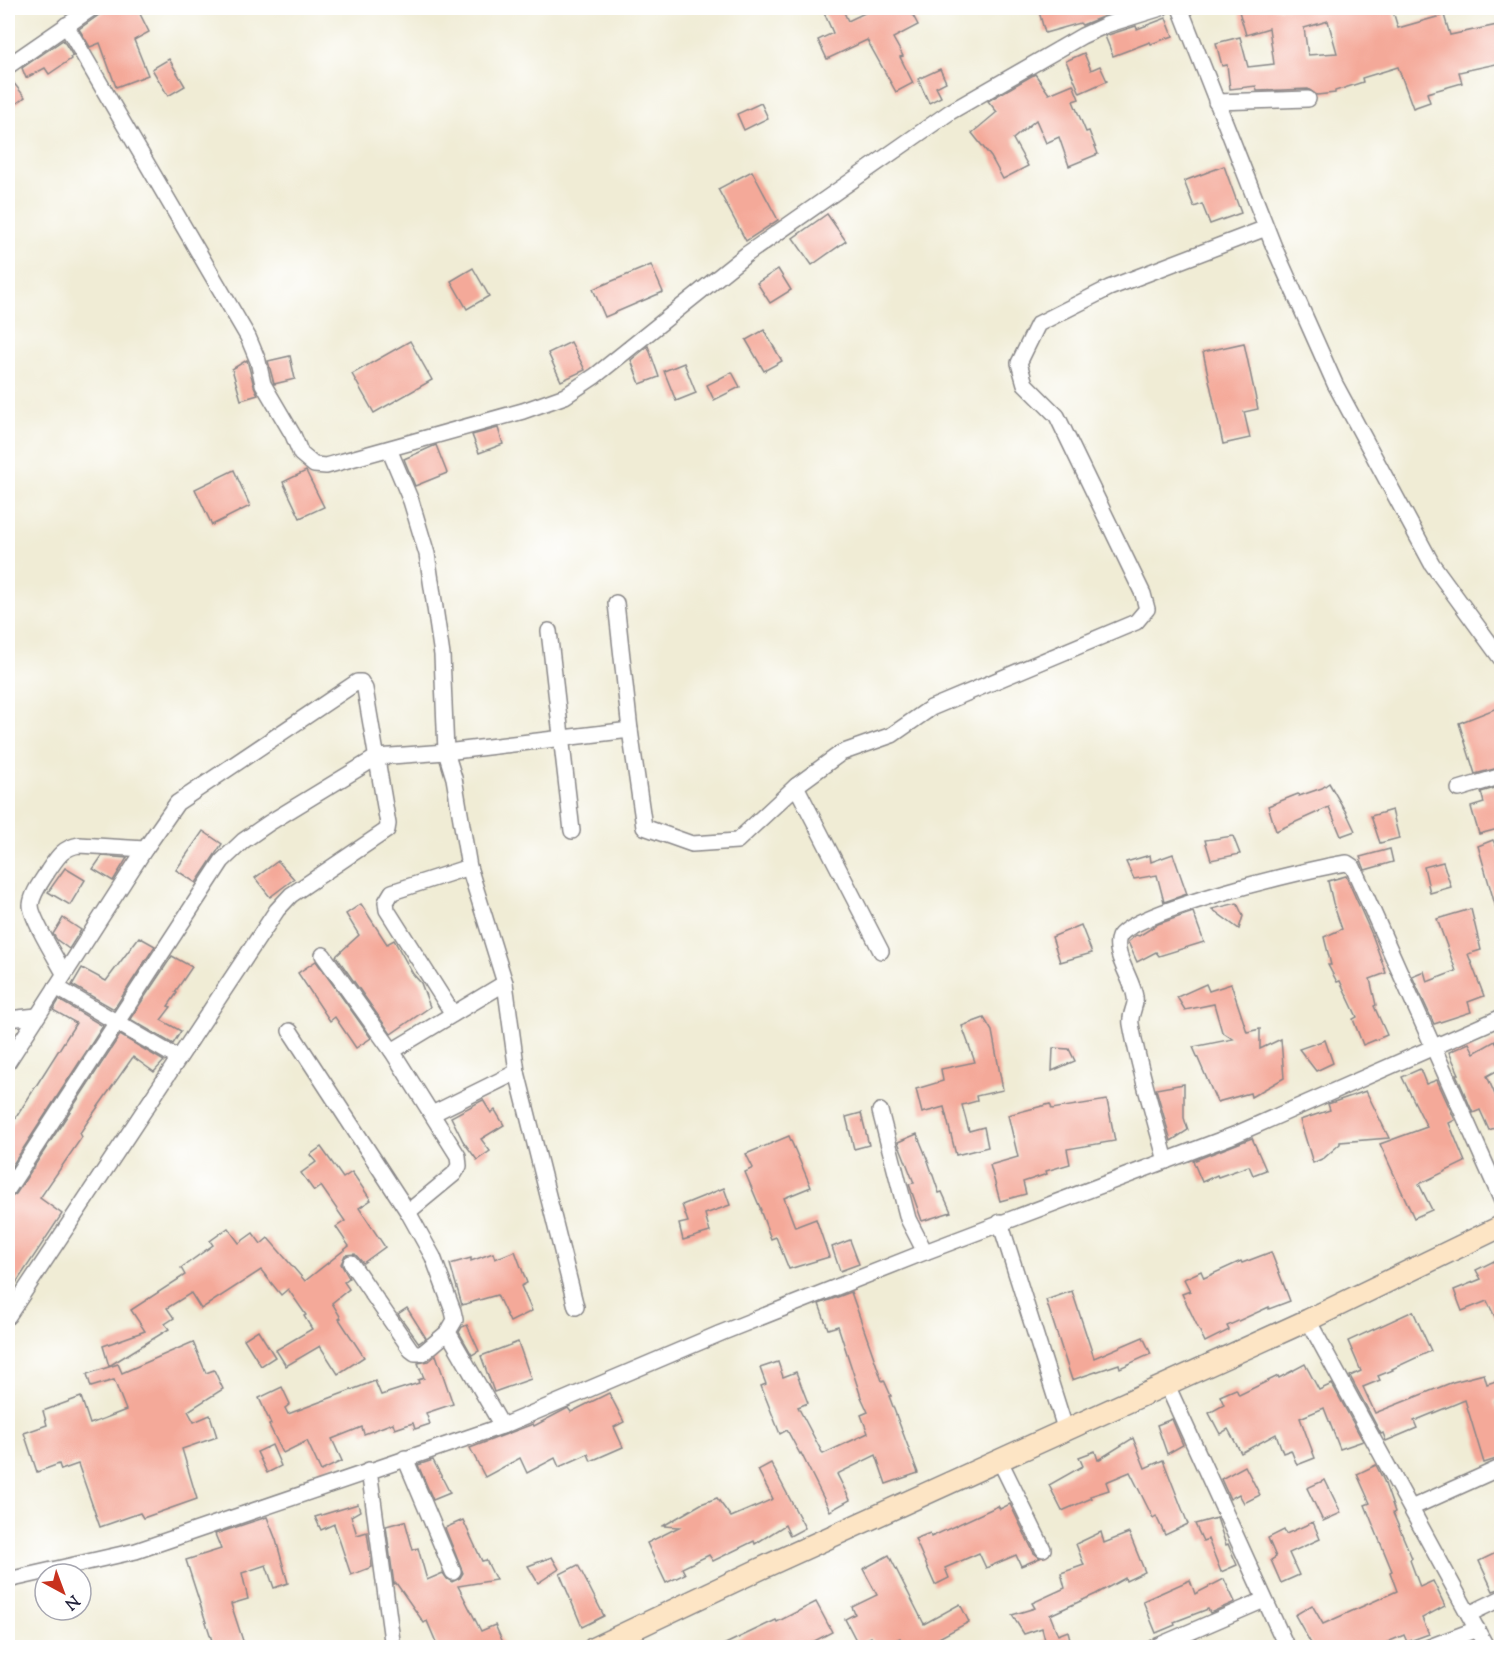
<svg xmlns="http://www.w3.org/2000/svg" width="1509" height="1655" viewBox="0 0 1509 1655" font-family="'Sorts Mill Goudy',serif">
<rect width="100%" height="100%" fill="#fff"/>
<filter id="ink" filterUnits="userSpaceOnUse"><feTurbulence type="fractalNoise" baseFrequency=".0167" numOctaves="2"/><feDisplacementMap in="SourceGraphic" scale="12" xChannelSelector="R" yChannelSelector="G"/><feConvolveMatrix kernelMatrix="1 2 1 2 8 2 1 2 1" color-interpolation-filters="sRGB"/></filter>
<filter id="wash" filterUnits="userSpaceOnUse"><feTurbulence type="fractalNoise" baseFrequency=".008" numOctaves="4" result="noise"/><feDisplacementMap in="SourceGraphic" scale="24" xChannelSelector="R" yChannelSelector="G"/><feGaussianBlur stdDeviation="1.35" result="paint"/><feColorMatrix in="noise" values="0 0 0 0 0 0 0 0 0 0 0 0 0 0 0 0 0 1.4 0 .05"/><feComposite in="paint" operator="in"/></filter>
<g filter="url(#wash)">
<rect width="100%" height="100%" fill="#f0ecd5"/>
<g id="blocks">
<!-- building -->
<g fill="#f4a999" fill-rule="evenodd">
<polygon points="109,8 137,8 149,32 134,40 148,75 116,87 100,43 90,47 79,29"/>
<polygon points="822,8 842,8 848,21 875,8 909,8 918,25 893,38 903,56 900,57 913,83 896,92 867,40 827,59 818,40 833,33"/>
<polygon points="1038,8 1125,8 1082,25 1080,23 1045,33"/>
<path d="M1238,8H1392L1398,28L1444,15L1450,35L1502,24V43H1498L1501,63L1459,72L1462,83L1427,93L1430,102L1413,108L1398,67L1362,78L1363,82L1335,91V93L1317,95L1308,89L1257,91L1256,86L1230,89L1227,65L1222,66L1216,43L1240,37L1248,67L1274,64L1269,28L1246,35ZM1328,21L1337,53L1308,55L1304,28Z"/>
<polygon points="1166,18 1173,36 1151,44 1150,42 1113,56 1105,36 1136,26 1137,29"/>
<polygon points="63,40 73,56 70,57 71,59 49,74 45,68 26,78 22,68"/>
<polygon points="1084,53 1091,70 1100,66 1107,81 1080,93 1066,61"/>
<polygon points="169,59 185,86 168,96 152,69"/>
<polygon points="940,69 946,82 936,87 941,97 929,103 918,79"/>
<polygon points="1035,74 1049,94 1073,84 1079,99 1073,101 1086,132 1089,131 1098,154 1069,166 1059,137 1046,143 1036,120 1013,139 1028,166 1003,179 991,157 972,133 997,112 988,101"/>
<polygon points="8,76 25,97 8,110"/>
<polygon points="761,103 768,118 744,130 737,114"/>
<polygon points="1224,166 1241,213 1210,224 1202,204 1194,207 1184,181"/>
<polygon points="752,171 778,220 746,241 718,189"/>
<polygon points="827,214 846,241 812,265 793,238"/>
<polygon points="651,265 663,292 605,317 593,289"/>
<polygon points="473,268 489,296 467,309 451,281"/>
<polygon points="778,269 791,290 770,303 757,283"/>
<polygon points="764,330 782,361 764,371 746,340"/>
<polygon points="410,341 432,380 374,413 352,374"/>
<polygon points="571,342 585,370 561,381 548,353"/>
<polygon points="1244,343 1258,409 1244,412 1250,438 1223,444 1203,352"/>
<polygon points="648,346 659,377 640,384 631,360"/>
<polygon points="290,356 295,379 274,384 268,361"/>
<polygon points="247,360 254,386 258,395 241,400 232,369"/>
<polygon points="684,363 696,393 676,401 664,371"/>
<polygon points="732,372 740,387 714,400 707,385"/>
<polygon points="498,428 503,444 479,453 472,435"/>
<polygon points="436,445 447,473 415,486 404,459"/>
<polygon points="234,470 250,506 212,525 195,489"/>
<polygon points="306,471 324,507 300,518 283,482"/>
<polygon points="1502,706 1502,767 1475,774 1459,723"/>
<polygon points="1329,783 1347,814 1355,831 1341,836 1329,807 1276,831 1268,806 1298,794 1299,796 1322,788"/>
<polygon points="1502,786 1502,828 1479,834 1471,807 1484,803 1481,792"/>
<polygon points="1392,810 1399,838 1380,843 1371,816"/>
<polygon points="203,831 222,844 196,883 176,870"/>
<polygon points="1233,836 1240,854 1211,860 1205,840"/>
<polygon points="1493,840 1502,859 1502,915 1498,915 1478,846"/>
<polygon points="1390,849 1393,862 1365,870 1360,857"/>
<polygon points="1173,854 1187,894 1164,902 1157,875 1134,879 1126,862 1150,855 1151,862"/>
<polygon points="102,856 127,858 113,881 93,869"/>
<polygon points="278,861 294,879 270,897 255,878"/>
<polygon points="1443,862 1451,887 1430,893 1424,867"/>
<polygon points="65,868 85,880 70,905 48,892"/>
<polygon points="1346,876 1373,937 1386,973 1370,979 1376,1005 1374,1006 1387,1035 1363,1045 1353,1019 1357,1017 1340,981 1337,982 1328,965 1331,965 1324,937 1342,929 1333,903 1328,881"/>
<polygon points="1237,903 1243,916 1239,929 1212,909"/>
<polygon points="361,904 387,944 394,940 413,974 421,983 430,1007 391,1034 336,956 359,935 346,914"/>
<polygon points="1471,909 1481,950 1468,954 1484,996 1468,1002 1471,1012 1434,1024 1412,976 1424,971 1427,982 1456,971 1437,919"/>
<polygon points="1193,912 1204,942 1159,956 1156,952 1137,962 1128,942 1136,935 1139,936 1158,924"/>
<polygon points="63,918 81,930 69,949 57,940 53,934"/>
<polygon points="1081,925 1092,953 1060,962 1052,937"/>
<polygon points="139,937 155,946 114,1009 72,985 82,968 106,981"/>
<polygon points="172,956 192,967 175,992 177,993 168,1006 171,1007 161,1020 181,1031 173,1044 130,1019"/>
<polygon points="316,961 371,1038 356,1048 335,1017 330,1021 298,973"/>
<polygon points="1206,984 1209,991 1231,984 1247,1032 1260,1029 1260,1049 1281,1039 1284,1078 1251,1097 1250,1093 1217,1102 1193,1047 1233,1039 1222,1032 1214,1004 1185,1010 1177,997"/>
<polygon points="59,1000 103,1026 8,1172 8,1130 76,1023 53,1010"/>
<polygon points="984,1018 992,1031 1003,1090 976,1096 977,1101 962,1105 969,1131 984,1127 988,1147 956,1155 944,1107 922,1113 916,1089 943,1081 941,1069 975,1062 962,1026"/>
<polygon points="120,1035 164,1061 154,1072 133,1057 88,1121 80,1133 82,1137 40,1198 62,1214 8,1295 8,1199 16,1194"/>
<polygon points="1325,1040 1333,1063 1316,1071 1299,1049"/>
<polygon points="1495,1041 1502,1054 1502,1068 1487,1076 1502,1111 1502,1125 1489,1130 1480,1110 1473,1113 1456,1074 1459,1074 1449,1052 1469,1043 1474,1053"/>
<polygon points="1053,1048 1069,1049 1075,1061 1052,1071"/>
<polygon points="1420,1069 1426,1084 1437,1080 1455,1120 1449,1123 1465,1162 1419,1184 1432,1210 1414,1218 1380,1144 1427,1127 1402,1077"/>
<polygon points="1184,1084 1184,1118 1188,1130 1171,1141 1156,1089"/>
<polygon points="1366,1091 1389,1138 1340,1142 1340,1144 1324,1158 1313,1163 1300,1120 1330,1110 1328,1104"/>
<polygon points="483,1100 491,1113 495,1110 504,1125 481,1139 490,1151 477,1160 463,1141 451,1117"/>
<polygon points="1107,1100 1115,1141 1067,1149 1070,1164 1046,1171 1047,1174 1023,1182 1026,1194 1000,1201 990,1165 1018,1157 1008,1115 1050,1104 1052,1109"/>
<polygon points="861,1113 869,1145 854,1149 846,1117"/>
<polygon points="917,1134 928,1161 939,1193 942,1192 951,1212 922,1221 909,1184 914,1183 898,1142"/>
<polygon points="789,1136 811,1187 784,1198 795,1227 816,1219 829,1257 789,1269 776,1237 771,1239 760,1210 761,1210 745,1172 753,1168 746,1154"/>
<polygon points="1252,1138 1266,1170 1253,1175 1249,1166 1218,1177 1217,1175 1202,1182 1193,1161"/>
<polygon points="321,1147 343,1178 352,1172 371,1200 359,1208 385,1247 363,1263 355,1254 345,1255 341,1264 349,1278 344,1282 349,1289 332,1303 341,1318 339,1319 364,1357 338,1374 320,1346 286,1366 276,1350 312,1329 304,1316 306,1315 288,1289 281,1295 261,1270 201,1309 191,1293 167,1308 174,1318 165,1324 169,1329 109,1366 103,1346 145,1331 131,1310 185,1275 181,1268 213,1245 210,1241 228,1228 239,1243 253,1233 261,1244 268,1238 305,1281 349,1246 336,1227 345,1221 321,1186 314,1191 301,1173 316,1162 310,1155"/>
<polygon points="724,1188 730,1205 705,1214 710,1232 683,1240 679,1224 688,1222 682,1205"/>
<polygon points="850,1240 859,1264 840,1271 832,1247"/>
<polygon points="515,1251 527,1283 521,1286 532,1311 510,1322 497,1295 462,1305 450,1264 471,1258 471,1261 493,1253 495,1259"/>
<polygon points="1271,1252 1290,1301 1269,1309 1269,1307 1227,1326 1229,1330 1205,1342 1182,1294 1190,1291 1184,1279 1201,1271 1204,1278 1241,1261 1242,1263"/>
<polygon points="1496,1260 1502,1273 1502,1331 1487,1301 1462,1311 1454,1290 1481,1279 1476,1270"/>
<polygon points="1072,1291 1094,1358 1143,1337 1151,1354 1120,1368 1119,1364 1072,1380 1046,1300"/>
<polygon points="851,1292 882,1381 884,1380 891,1396 889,1396 918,1473 886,1484 876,1455 837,1474 850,1500 830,1511 801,1453 800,1454 787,1430 780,1434 761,1386 766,1384 760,1368 778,1362 783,1377 796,1372 808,1403 798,1407 823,1454 868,1433 861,1415 868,1412 861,1397 838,1326 828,1329 819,1304"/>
<polygon points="407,1308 426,1338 419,1343 398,1314"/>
<polygon points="1413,1311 1431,1351 1392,1369 1393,1370 1378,1376 1380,1380 1363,1387 1375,1413 1453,1382 1484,1374 1487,1384 1502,1379 1502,1399 1494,1401 1502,1426 1502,1457 1484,1463 1465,1400 1414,1421 1417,1428 1386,1441 1383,1433 1381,1434 1350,1376 1361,1371 1348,1341"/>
<polygon points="467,1325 479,1351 472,1355 459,1332 462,1327"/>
<polygon points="258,1330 275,1357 261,1366 244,1339"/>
<polygon points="193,1342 206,1373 214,1370 223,1389 188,1411 194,1422 210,1415 217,1437 182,1449 197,1499 143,1518 140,1513 100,1527 78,1464 61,1470 59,1464 37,1472 24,1433 47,1425 43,1411 81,1397 90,1424 126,1410 114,1380 91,1387 87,1374 118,1364 122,1373"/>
<polygon points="518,1342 531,1379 494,1392 481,1356"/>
<polygon points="436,1355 453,1404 426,1413 430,1424 415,1429 413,1423 395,1429 393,1423 364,1434 362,1427 332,1439 342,1461 321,1471 307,1441 283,1453 269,1425 271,1424 259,1398 282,1387 290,1404 285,1408 288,1414 375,1381 381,1395 419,1383 418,1380 424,1378 418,1363 429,1361"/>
<polygon points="1305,1364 1319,1390 1332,1384 1363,1441 1340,1449 1324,1408 1300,1418 1315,1458 1297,1465 1291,1450 1283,1453 1276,1434 1241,1453 1228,1429 1220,1434 1209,1413 1224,1405 1220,1396 1236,1389 1239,1395 1278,1376 1279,1378"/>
<polygon points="609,1393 624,1422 614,1427 623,1447 591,1461 588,1454 559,1467 555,1458 527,1473 520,1458 485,1477 470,1448 533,1424 534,1426 568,1408 571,1412"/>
<polygon points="1172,1419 1183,1445 1167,1454 1157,1425"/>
<polygon points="1133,1438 1145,1468 1163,1460 1188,1524 1165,1535 1156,1516 1153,1518 1130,1472 1106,1482 1109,1490 1090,1496 1092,1498 1062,1511 1049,1485 1083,1466 1079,1457 1095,1451 1098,1460"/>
<polygon points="272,1445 281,1466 267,1473 257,1452"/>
<polygon points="433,1460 450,1493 433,1500 418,1465"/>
<polygon points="771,1463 805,1528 790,1536 785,1525 755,1544 754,1541 713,1561 709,1555 682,1568 685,1574 666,1583 647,1543 679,1527 663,1526 701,1504 717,1498 731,1517 773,1499 758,1470"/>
<polygon points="1376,1465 1384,1481 1395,1512 1393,1513 1412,1558 1410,1560 1420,1587 1433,1581 1445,1606 1422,1618 1429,1634 1407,1642 1404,1635 1376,1647 1313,1647 1295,1615 1312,1605 1323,1624 1397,1591 1390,1572 1392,1571 1365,1505 1370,1503 1357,1474"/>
<polygon points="1245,1466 1260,1495 1244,1503 1239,1494 1230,1499 1221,1479"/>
<polygon points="1325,1480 1341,1513 1323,1521 1307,1488"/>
<polygon points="358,1504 360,1511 351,1516 357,1535 367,1532 372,1567 351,1575 334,1524 321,1530 315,1517"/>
<polygon points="1010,1504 1034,1553 1040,1558 1021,1566 1016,1555 986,1568 979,1553 945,1568 949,1578 935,1585 915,1539 930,1533 931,1537 998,1506 1000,1509"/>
<polygon points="267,1517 276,1540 288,1583 274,1588 266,1565 242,1573 248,1599 231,1604 245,1647 214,1647 186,1560 221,1549 215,1534"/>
<polygon points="1217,1518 1226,1545 1228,1544 1237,1565 1221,1572 1208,1539 1203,1541 1195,1524"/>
<polygon points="463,1520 482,1561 486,1560 496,1580 458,1586 481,1631 495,1625 505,1647 438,1647 427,1621 424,1623 396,1583 394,1584 386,1526 405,1521 413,1550 418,1548 427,1580 443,1573 447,1579 452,1582 460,1578 463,1573 445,1528"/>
<polygon points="1313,1522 1320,1539 1289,1553 1299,1575 1281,1583 1271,1560 1276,1557 1268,1538 1284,1530 1286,1534"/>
<polygon points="1101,1532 1104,1543 1129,1533 1145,1572 1126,1581 1125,1578 1096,1594 1050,1615 1058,1635 1068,1631 1072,1647 1028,1647 1045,1640 1042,1628 1024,1634 1012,1615 1035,1608 1032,1603 1065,1588 1061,1573 1084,1565 1076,1544"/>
<polygon points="1502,1550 1502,1588 1493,1591 1479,1561"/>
<polygon points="889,1555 924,1624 960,1604 969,1622 922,1647 905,1647 900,1638 880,1647 876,1647 871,1637 858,1644 845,1619 855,1614 852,1607 877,1595 863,1569"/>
<polygon points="552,1557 559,1569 538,1583 528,1566"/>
<polygon points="578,1565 604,1616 582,1627 560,1574"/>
<polygon points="1224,1579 1235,1602 1210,1613 1208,1609 1174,1622 1175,1625 1156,1633 1143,1601 1190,1580 1195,1594"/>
<polygon points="816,1602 832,1632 803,1647 719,1647 776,1620 777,1622"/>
</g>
</g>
</g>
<g filter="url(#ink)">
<use href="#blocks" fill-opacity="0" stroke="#898788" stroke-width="1.5"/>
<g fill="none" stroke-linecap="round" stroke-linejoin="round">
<defs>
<g id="minor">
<polyline points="1180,8 1274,247 1335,384 1432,564 1502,660"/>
<polyline points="66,25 248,337 258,361 263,384 293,435 301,454 314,465 326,466 523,411 565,396 595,376 747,254 950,112 1082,36 1106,25 1161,8"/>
<polyline points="8,66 92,8"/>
<polyline points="1216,102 1308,99"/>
<polyline points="389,449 411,501 427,554 442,655 446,752 454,778 469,867 505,983 517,1072 576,1307"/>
<polyline points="616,603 630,730 644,827 692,844 737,841 796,786 881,951"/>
<polyline points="549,631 572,831"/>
<polyline points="796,786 841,753 892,735 931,708 1136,622 1147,609 1143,594 1057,416 1025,384 1019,363 1038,324 1109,288 1266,228"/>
<polyline points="1459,789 1502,776"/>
<polyline points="323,955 392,1051 458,1156 459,1166 454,1174 408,1212"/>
<path d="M64,973C57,960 31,918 31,905C32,893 42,881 48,871C57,858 62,848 79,845L145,849"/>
<polyline points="56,987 178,1058"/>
<polyline points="453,1014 387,910 386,902 392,892 469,867"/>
<polyline points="8,1019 37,1016"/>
<polyline points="290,1031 408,1212 433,1257 453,1311 455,1320 448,1332 502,1426"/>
<polyline points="392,1051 505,983"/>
<polyline points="8,1062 145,849 177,803 357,682 361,682 365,689 388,824 387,830 291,895 277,910 8,1316"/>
<polyline points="880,1111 908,1219 925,1252"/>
<polyline points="432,1114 517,1072"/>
<path d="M1166,1161C1154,1115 1139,1070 1131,1024C1129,1014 1137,1006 1135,997C1133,980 1112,953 1119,937C1130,912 1314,867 1347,863L1353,867L1502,1201"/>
<polyline points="8,1189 222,861 243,841 269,823 377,757 446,752 630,730"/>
<polyline points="1000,1222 1066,1431"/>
<polyline points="351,1263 411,1350 415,1353 423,1353 448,1332"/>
<polyline points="1308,1320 1487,1648"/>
<polyline points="1167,1385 1287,1648"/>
<polyline points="405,1458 453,1572"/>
<polyline points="1000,1461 1043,1549"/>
<polyline points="369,1470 393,1648"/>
<polyline points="1411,1508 1502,1467"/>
<polyline points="8,1580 136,1551 502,1426 721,1333 925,1252 1234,1135 1502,1017"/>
<polyline points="1469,1614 1502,1598"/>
<polyline points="1153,1648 1264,1600"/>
<polyline points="1427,1648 1477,1629"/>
</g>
<polyline id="secondary" points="594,1648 760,1569 1308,1320 1502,1226"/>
</defs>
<!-- minor casing -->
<use href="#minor" stroke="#898788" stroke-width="18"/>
<!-- secondary casing -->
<use href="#secondary" stroke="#898788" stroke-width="24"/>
<!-- minor -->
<use href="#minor" stroke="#fff" stroke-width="15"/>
<!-- secondary -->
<use href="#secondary" stroke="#fde5c5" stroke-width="21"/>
</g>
</g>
<!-- margin -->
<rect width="1509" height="1655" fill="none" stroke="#fff" stroke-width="30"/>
<!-- north arrow -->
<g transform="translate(63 1592) rotate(139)"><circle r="28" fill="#ffffff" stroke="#a7a7b1" stroke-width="1.5"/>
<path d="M0-4.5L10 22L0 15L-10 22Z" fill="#c8321e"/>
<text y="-9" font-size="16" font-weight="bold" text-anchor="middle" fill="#22223b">N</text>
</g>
</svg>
